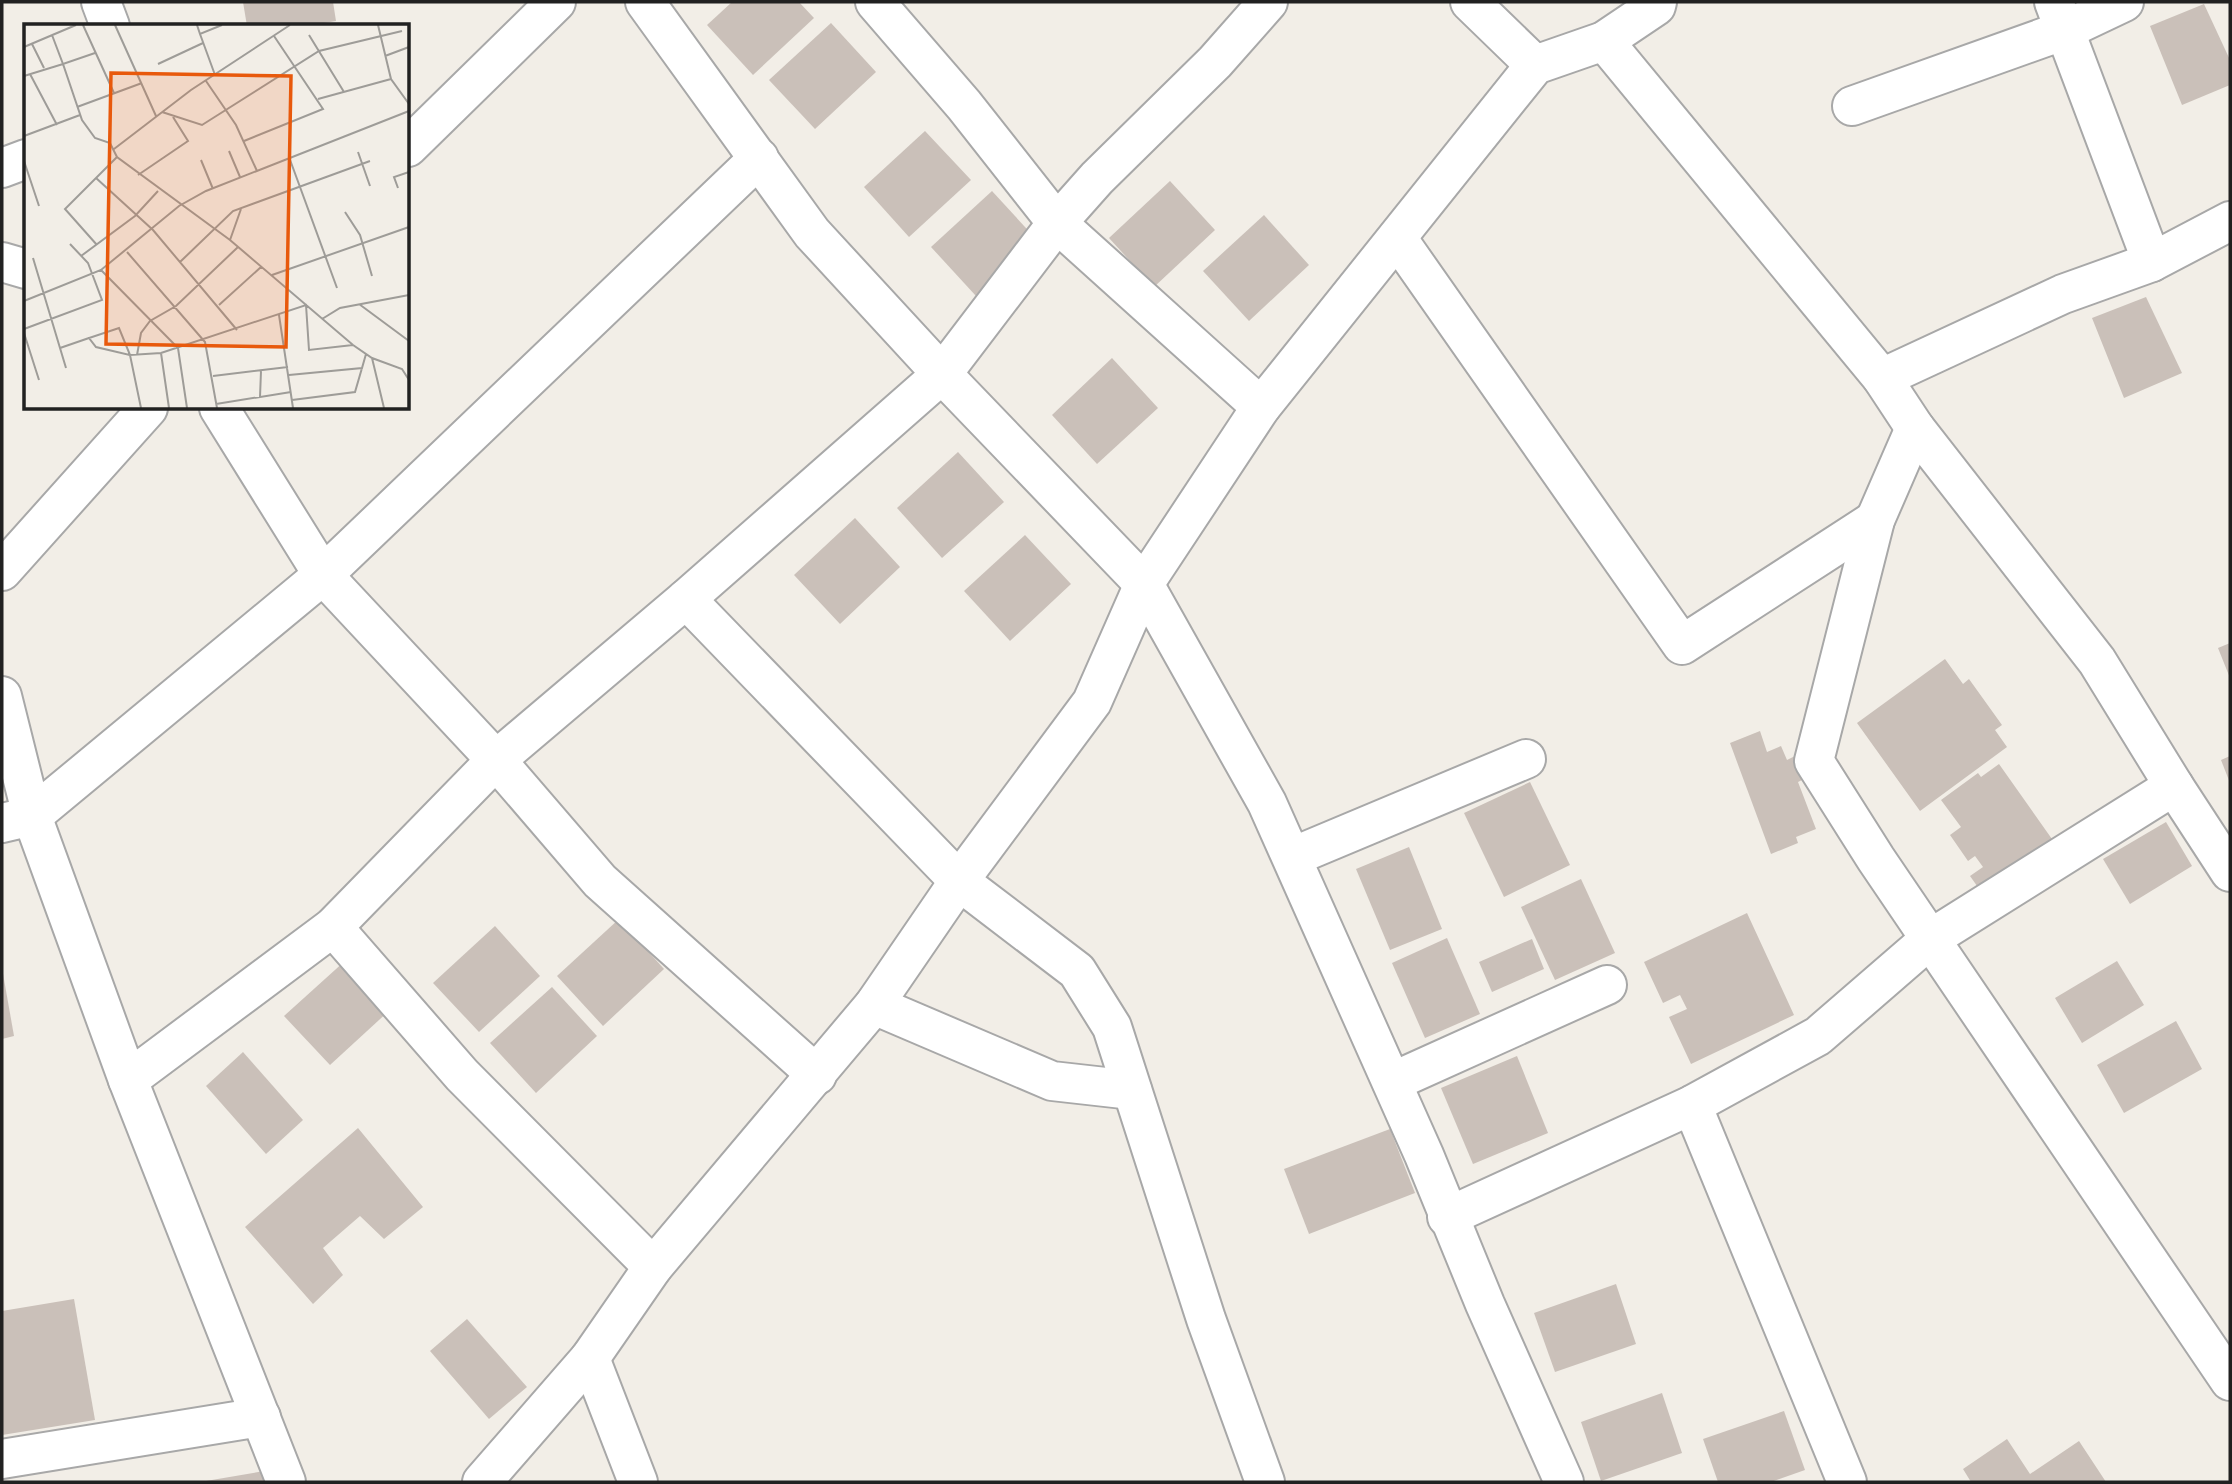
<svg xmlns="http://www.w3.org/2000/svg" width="2232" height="1484" viewBox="0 0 2232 1484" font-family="Quicksand,sans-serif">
<rect width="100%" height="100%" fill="#f2eee7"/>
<!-- building -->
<g fill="#cac0b9">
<polygon points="243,2 333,2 336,21 306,26 247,26"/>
<polygon points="732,2 799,2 814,18 753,75 707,25"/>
<polygon points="2204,4 2230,60 2230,85 2182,105 2150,26"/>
<polygon points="831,23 876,72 815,129 769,80"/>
<polygon points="925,131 971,180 909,237 864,187"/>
<polygon points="1170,181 1215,230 1154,287 1109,238"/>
<polygon points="992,191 1037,240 976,296 931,247"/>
<polygon points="1264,215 1309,265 1249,321 1203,271"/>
<polygon points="2146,297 2182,373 2124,398 2092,318"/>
<polygon points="1112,358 1158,408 1097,464 1052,415"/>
<polygon points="958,452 1004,502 942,558 897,508"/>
<polygon points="855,518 900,567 840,624 794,575"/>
<polygon points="1025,535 1071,584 1010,641 964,591"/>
<polygon points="2230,643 2230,678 2218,648"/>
<polygon points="1945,659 1963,684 1969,679 2002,725 1995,730 2007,747 1920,811 1857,723"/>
<polygon points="1760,731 1767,752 1781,746 1787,760 1795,756 1804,779 1798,782 1816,829 1796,837 1798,843 1771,854 1730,743"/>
<polygon points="2230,756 2230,783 2221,760"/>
<polygon points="1999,764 2059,849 1987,900 1970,876 1983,867 1975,856 1968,861 1950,835 1961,827 1941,800 1978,773 1981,777"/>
<polygon points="1530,782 1570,865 1504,897 1464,813"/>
<polygon points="2166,822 2192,866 2130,904 2103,859"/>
<polygon points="1409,847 1442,929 1390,950 1356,869"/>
<polygon points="1581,879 1615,953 1555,980 1521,907"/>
<polygon points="1747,913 1794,1015 1691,1064 1669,1017 1687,1009 1680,995 1663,1003 1644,962"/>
<polygon points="619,919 664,969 603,1026 557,976"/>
<polygon points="495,926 540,976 479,1032 433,983"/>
<polygon points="1447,938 1480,1014 1425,1038 1392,963"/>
<polygon points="1532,939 1544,969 1492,992 1479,962"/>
<polygon points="346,960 391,1009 330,1065 284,1016"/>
<polygon points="2117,961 2144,1005 2082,1043 2055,998"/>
<polygon points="2,968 14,1036 2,1039"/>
<polygon points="552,987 597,1036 536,1093 490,1043"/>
<polygon points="2176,1021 2202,1069 2124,1113 2097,1065"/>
<polygon points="243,1052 303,1120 266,1154 206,1086"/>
<polygon points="1517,1056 1548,1133 1473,1164 1441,1088"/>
<polygon points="358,1128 423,1207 384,1239 360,1216 323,1248 343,1275 313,1304 245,1227"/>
<polygon points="1390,1129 1415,1193 1309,1234 1284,1169"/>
<polygon points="1616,1284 1636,1344 1555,1372 1534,1313"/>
<polygon points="74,1299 95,1420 2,1435 2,1311"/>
<polygon points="467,1319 527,1387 489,1419 430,1351"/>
<polygon points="1662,1393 1682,1453 1601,1481 1581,1422"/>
<polygon points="1784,1411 1805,1470 1771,1482 1718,1482 1703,1439"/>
<polygon points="2007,1439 2030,1474 2079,1441 2106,1482 1971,1482 1963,1469"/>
<polygon points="264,1471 266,1482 207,1482 206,1481"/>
</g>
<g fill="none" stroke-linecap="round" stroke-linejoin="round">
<defs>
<g id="minor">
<polyline points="101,2 110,26"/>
<polyline points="645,2 812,233 942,374 1144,584 1267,803 1424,1155 1485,1304 1564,1482"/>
<polyline points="875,2 964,105 1057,223 1261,407"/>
<polyline points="1470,2 1535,65"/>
<polyline points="2054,2 2152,262"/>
<polyline points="1604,41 1882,378 1915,428 2097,661 2174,786 2230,872"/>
<polyline points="1852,106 2065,30 2124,2"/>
<polyline points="408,147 556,2"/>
<polyline points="2,168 26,159"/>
<polyline points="1397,238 1682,645 1875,520"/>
<polyline points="2,262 26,269"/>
<polyline points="1882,378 2063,294 2152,262 2230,221"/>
<polyline points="219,408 323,575 496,760 600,881 817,1075"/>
<polyline points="1915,428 1875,520 1814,761 1876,859 2230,1381"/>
<polyline points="2,571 148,408"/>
<polyline points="686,599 959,881 1077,971 1112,1027 1206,1319 1265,1482"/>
<polyline points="2,696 32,816 128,1080 286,1482"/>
<polyline points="2,823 32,816 323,575 759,158"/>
<polyline points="1292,857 1526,759"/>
<polyline points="333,927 462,1075 653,1267"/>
<polyline points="874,1005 1052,1081 1132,1090"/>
<polyline points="128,1080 333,927 496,760 686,599 942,374 1057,223 1097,178 1215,62 1268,2"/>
<polyline points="1392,1082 1607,985"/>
<polyline points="1692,1105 1847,1482"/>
<polyline points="1447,1217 1692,1105 1818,1036 1930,939 2174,786"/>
<polyline points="590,1358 638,1482"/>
<polyline points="2,1459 261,1417"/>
<polyline points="482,1482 590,1358 653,1267 874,1005 959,881 1092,702 1144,584 1261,407 1535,65 1604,41 1656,6 1657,2"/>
</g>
</defs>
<!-- minor casing -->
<use href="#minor" stroke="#a8a8a8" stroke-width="42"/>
<!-- minor -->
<use href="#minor" stroke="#fff" stroke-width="38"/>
</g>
<!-- overview -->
<g transform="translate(24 24)">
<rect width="385" height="385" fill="#f2eee7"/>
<path fill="none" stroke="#9e9c98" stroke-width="2" d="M59,1L90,69M91,1L132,92M173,1L176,10L198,1M354,1L367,55L385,80M176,10L191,51M28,11L39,40L71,29M285,11L320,68M8,20L20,44M0,23L52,1M361,32L385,23M134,40L179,19M6,50L33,101M0,52L39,40L58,96L71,114L86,119L93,133L206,216L329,321L348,334L378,345L385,356M182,57L212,101L233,147M294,75L367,55M53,83L118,59M138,88L178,101L295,27L378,7M0,112L56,91M220,117L299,85L250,12M90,125L167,66L266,1M205,127L216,153M334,128L346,162M265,133L313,264M177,136L189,165M0,137L15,182M114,151L164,117L149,93M72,154L129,206L213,306M374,164L370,153L385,148M321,188L336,211L348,252M206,216L217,185M73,221L41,185L93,133M103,228L181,318L193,384M57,232L111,192L134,167M9,234L42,344M156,238L209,187L346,137M77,246L154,324L163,384M248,251L385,203M0,277L77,246L155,182L182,167L385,87M335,280L385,317M195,281L237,243M255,291L269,384M298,295L316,284L385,271M0,305L78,276L64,239L46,220M0,309L15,356M36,324L65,314M137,329L145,384M113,331L117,309L126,297L152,282L214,223M348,334L360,384M265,351L338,344L342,330M189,352L264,343M236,373L237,347M268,376L331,368L338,344M192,380L267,368M117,384L106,331L72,323L65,314L95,304L106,331L137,329L282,281L285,326L329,321"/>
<path fill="#e8590c" fill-opacity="0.15" stroke="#e8590c" stroke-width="3.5" d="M87,49L267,52L262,323L82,320Z"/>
<rect width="385" height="385" fill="none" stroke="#212121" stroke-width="3.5"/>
</g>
<!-- border -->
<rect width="2232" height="1484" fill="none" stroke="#212121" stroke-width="7"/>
</svg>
